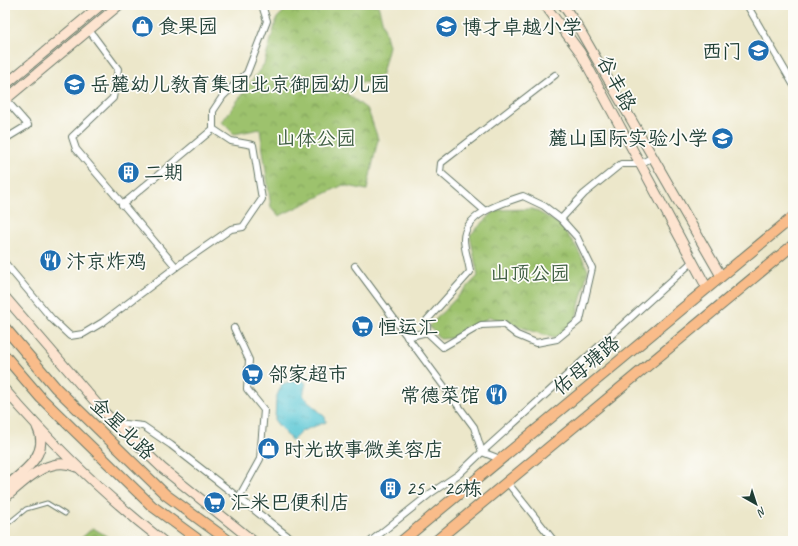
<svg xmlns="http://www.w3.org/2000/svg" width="798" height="546" viewBox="0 0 798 546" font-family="Caveat,'LXGW WenKai TC',sans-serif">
<defs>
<pattern id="park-crowns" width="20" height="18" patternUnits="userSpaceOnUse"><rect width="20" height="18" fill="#9dc26d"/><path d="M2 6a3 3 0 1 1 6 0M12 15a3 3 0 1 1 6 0" fill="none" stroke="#7f9f5a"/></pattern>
<pattern id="water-ripples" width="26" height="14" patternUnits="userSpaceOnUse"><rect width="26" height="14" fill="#5dc8d6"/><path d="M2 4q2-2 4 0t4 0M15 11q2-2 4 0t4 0" fill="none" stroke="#4ca4ae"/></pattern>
</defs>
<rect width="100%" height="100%" fill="#fdfcf7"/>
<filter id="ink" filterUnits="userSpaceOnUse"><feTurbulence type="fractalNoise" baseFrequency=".025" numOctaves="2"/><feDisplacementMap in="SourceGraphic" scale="8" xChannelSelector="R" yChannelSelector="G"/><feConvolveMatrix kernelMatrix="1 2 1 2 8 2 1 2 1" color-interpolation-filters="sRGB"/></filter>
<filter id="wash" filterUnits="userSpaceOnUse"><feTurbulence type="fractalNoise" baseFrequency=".012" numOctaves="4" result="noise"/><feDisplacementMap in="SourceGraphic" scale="16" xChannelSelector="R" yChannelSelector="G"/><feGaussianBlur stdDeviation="0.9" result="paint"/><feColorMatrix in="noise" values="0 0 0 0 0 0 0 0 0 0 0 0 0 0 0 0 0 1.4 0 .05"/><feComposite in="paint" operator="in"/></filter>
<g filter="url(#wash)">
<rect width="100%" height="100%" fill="#ece7ca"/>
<!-- park -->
<g fill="url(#park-crowns)" stroke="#5e8050">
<polygon points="291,5 378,5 389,46 380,81 355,83 346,93 368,110 378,139 367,190 343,185 279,216 271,207 260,129 234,134 222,122 264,64 277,18"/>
<polygon points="533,209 558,223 576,246 588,270 576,318 557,339 490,317 454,338 440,339 429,326 478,276 470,235 496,210"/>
<polygon points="93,528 115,541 78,541"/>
</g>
<!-- water -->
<polygon fill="url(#water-ripples)" stroke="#3e8285" points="299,379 306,383 303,396 325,417 326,422 302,431 292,441 275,421 276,398 282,384"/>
</g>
<g filter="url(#ink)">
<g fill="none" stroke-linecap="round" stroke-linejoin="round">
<defs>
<polyline id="lane" points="5,526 26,509 47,503 65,514"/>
<g id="street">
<polyline points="747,5 793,84"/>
<polyline points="89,30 118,69 113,98 72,137 76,149 176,267 231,229 243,227 262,199 253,145 231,141 213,129 213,111 223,96 247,73 267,21 262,5"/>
<polyline points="5,139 28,125 6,100"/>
<polyline points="122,205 213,129"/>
<polyline points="485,211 440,172 441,163 555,75"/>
<path d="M561,219L544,206L523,196C503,203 465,213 464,239C464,249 469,262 470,272L427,320V332L443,347L481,325L503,324L517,335L536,343L557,339L580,320L592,268L577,237L561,219L584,194L621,164H640L653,157"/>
<polyline points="5,263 52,319 70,336 83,334 103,322 176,267"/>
<polyline points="355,266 474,427 482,452 459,474 431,493 371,541"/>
<polyline points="234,328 249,360 247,389 264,410 260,459 238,499"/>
<polyline points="407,337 427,332"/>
<polyline points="116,423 143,426 171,445 294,541"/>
<polyline points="500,459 482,452 692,262"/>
<polyline points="507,482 554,541"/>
</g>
<g id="secondary">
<polyline points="545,5 580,52 707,288"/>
<polyline points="563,5 577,25 721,276"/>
<polyline points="5,85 101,5"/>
<polyline points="5,100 119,5"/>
<polyline points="5,297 104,412 162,468 253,541"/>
<path d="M5,390C53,445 105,496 163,541"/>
<path d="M5,487C23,472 51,454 37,427"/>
<path d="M5,498C24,482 49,454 76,467"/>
</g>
<g id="primary">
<polyline points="5,328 56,388 166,495 229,541"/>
<polyline points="5,356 41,398 152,506 200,541"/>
<polyline points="402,541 793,217"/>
<polyline points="436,541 793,245"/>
</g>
</defs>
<!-- lane casing -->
<use href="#lane" stroke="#677868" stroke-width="5"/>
<!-- street casing -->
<use href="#street" stroke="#677868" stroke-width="8"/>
<!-- secondary casing -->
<use href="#secondary" stroke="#677868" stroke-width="11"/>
<!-- primary casing -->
<use href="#primary" stroke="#677868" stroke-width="12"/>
<!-- lane -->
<use href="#lane" stroke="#fff" stroke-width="3"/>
<!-- street -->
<use href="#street" stroke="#fff" stroke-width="6"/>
<!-- secondary -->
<use href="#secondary" stroke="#fde4d0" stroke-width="9"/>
<!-- primary -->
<use href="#primary" stroke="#f9bc8a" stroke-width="10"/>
</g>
</g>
<!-- icons -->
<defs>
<symbol id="shop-disc" viewBox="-11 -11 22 22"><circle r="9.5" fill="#1f6fb2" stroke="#fdfcf7"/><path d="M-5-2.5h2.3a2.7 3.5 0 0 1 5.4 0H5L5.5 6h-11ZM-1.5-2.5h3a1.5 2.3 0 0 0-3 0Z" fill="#fff"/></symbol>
<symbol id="school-disc" viewBox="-11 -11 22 22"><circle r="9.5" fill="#1f6fb2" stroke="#fdfcf7"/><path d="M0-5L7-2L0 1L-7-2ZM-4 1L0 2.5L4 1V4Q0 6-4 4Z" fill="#fff"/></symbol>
<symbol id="building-disc" viewBox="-11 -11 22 22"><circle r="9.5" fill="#1f6fb2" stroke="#fdfcf7"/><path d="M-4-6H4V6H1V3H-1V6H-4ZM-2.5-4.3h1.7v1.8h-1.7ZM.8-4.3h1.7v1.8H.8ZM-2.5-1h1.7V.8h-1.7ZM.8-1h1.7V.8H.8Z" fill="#fff"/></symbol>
<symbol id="restaurant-disc" viewBox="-11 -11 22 22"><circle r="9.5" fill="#1f6fb2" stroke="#fdfcf7"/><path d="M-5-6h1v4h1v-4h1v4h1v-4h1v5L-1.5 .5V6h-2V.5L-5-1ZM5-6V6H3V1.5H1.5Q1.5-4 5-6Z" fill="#fff"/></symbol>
<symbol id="supermarket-disc" viewBox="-11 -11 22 22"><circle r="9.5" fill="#1f6fb2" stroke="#fdfcf7"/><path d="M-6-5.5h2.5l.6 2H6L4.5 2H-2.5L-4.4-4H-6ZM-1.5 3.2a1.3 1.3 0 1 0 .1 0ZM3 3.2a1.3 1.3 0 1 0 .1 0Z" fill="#fff"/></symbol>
</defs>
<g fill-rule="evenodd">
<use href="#shop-disc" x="130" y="14" width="25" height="25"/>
<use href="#school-disc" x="434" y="14" width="25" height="25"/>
<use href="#school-disc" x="746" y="38" width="25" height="25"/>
<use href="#school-disc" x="62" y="72" width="25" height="25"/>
<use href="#school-disc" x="710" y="126" width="25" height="25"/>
<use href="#building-disc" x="116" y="160" width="25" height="25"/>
<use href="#restaurant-disc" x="38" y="248" width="25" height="25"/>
<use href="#supermarket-disc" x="350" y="314" width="25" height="25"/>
<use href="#supermarket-disc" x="240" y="362" width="25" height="25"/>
<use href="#restaurant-disc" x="484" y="382" width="25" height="25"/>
<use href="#shop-disc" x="256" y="436" width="25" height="25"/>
<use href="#building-disc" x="378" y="476" width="25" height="25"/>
<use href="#supermarket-disc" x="202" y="490" width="25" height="25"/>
</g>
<g text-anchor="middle" stroke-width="3.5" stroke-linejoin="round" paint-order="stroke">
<!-- poi labels -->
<g font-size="20" fill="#1f3d34" stroke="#fdfcf7" text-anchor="start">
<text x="158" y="33">食果园</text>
<text x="462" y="34">博才卓越小学</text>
<text x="742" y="58" text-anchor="end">西门</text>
<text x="90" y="91">岳麓幼儿教育集团北京御园幼儿园</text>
<text x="708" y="145" text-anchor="end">麓山国际实验小学</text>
<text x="144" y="179">二期</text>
<text x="66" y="268">汴京炸鸡</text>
<text x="378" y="334">恒运汇</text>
<text x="268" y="381">邻家超市</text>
<text x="480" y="402" text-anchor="end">常德菜馆</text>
<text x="284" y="456">时光故事微美容店</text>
<text x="406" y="495">25、26栋</text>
<text x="230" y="509">汇米巴便利店</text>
</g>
<!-- street labels -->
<g font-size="20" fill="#1f3d34" stroke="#fdfcf7">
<text transform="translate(617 83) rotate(62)" y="7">谷丰路</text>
<text transform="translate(586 365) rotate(-40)" y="7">佑母塘路</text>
<text transform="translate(123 428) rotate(44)" y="7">金星北路</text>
</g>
<!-- park labels -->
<g font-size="20" fill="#3e5e42" stroke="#fdfcf7">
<text x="316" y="145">山体公园</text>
<text x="530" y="280">山顶公园</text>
</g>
</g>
<!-- margin -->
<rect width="798" height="546" fill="none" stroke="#fdfcf7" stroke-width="20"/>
<!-- north arrow -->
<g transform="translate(756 504) rotate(141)" stroke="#fdfcf7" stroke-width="3" paint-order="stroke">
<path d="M0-3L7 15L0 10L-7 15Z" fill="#1f3d34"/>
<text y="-6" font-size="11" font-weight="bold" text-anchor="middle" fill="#1f3d34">N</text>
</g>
</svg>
